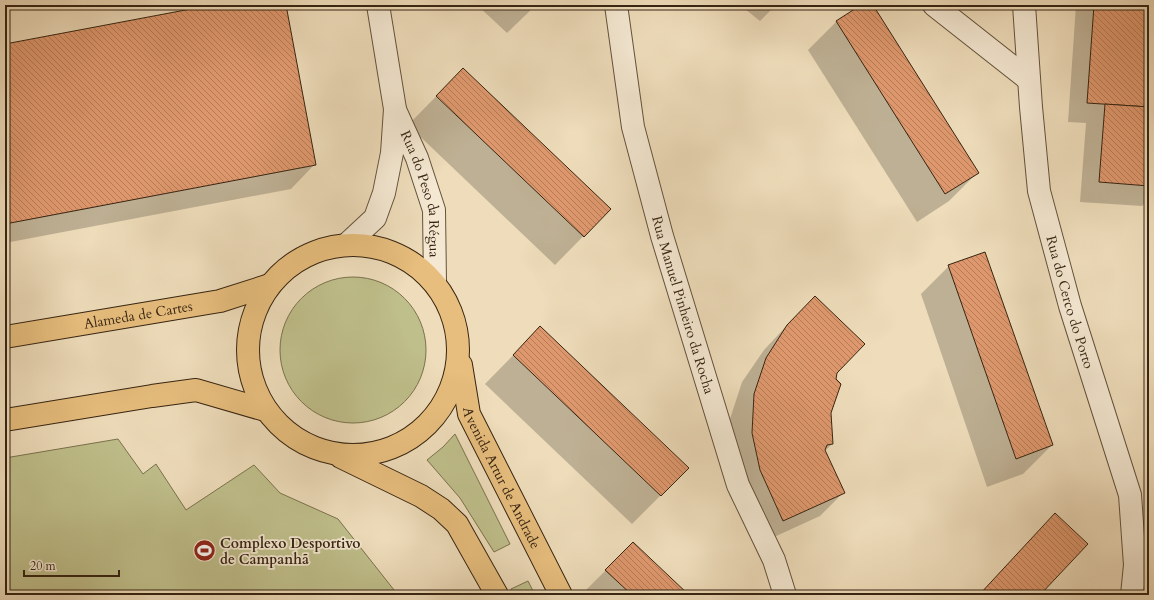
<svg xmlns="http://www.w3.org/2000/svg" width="1154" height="600" viewBox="0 0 1154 600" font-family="Cardo,serif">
<defs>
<pattern id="building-back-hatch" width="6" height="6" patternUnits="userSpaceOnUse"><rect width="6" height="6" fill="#df986d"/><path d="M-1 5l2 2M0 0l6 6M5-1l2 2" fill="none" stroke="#b67c58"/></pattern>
</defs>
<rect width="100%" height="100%" fill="#eedcba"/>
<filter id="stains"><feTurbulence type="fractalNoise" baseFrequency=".005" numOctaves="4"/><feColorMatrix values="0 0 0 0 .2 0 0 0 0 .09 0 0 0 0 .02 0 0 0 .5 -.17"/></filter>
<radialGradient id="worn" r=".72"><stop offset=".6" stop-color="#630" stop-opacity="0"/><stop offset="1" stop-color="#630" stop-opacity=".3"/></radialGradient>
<!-- green -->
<g fill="#bfbf8b" stroke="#7a724e">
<circle cx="353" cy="350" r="73"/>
<polygon points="455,434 510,544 494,552 460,498 427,460 443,447"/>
<polygon points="118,439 143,474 156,464 186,510 254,465 280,493 338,519 398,595 5,595 5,458"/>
<polygon points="528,581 535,595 514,595 511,589"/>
</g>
<!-- shadow -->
<g fill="#0003">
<polygon points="218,5 285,5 314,165 291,189 5,243 5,45"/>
<polygon points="477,5 536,5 507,33"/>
<polygon points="740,5 776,5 760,21"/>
<polygon points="863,5 871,5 977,173 949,201 917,222 808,50 836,22"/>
<polygon points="1076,5 1149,5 1149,199 1142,206 1080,202 1086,123 1068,122"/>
<polygon points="463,69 610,209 555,265 408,125"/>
<polygon points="949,266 1052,445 1023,474 987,487 921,294"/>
<polygon points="1149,300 1149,328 1147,328"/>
<polygon points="791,321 836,373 830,413 832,444 825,451 844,492 820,516 759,544 728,457 730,419 742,382 764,350"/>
<polygon points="540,328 661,495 632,524 485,384"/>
<polygon points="609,567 687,595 583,595 582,594"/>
</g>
<!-- building -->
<g fill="url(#building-back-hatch)" stroke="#362412">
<polygon points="212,5 286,5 316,165 5,224 5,44"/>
<polygon points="861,5 873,5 979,173 945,194 836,21"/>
<polygon points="1094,5 1149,5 1149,107 1087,103"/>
<polygon points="463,68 611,209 584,237 436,96"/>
<polygon points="1105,104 1149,107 1149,186 1099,182"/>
<polygon points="985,252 1053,445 1016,459 948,265"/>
<polygon points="815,296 865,344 837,373 836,379 841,384 831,413 833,444 827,445 825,450 845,493 783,521 760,470 752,433 754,394 766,358 787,325"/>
<polygon points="540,326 689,468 661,496 513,355"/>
<polygon points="1055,513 1088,544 1040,595 979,595"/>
<polygon points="633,542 689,595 632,595 605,570"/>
</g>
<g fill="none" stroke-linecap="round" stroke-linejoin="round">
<defs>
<g id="minor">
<path id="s1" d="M616,5L633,127L662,236L738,485L774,560L785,595"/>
<polyline points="934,5 1029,80"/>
<path id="s2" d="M1024,5L1031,107L1039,191L1070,306L1130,495L1135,565L1132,595"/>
<path id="s3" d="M396,112L417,158L434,210L435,282"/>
<polyline points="346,245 375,218 384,193 392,153 395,109 378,5"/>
</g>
<g id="major">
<circle cx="353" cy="350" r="105"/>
<path id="s4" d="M5,337L220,301L270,285"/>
<path id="s5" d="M461,365L469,414L561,595"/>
<polyline points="5,420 152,396 196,390 265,410"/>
<polyline points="341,457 421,496 441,509 457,524 497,595"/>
</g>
</defs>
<!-- minor casing -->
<use href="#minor" stroke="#64523c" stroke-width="24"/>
<!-- major casing -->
<use href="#major" stroke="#362412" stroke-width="24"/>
<!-- minor -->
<use href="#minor" stroke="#f4e8d2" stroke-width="22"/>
<!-- major -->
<use href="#major" stroke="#e7be7d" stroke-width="22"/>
</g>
<!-- icons -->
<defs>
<symbol id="stadium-disc" viewBox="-11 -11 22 22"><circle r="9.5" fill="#8f2418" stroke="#f4e8d2"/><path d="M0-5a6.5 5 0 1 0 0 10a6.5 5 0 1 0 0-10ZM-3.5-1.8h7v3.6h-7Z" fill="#fff"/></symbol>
</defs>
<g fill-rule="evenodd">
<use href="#stadium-disc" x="192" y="538" width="25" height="25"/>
</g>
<g text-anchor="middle" stroke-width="3.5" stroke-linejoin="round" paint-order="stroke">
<!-- street labels -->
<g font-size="14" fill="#362412" stroke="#f4e8d2">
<text dy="5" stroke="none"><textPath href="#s3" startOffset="87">Rua do Peso da Régua</textPath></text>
<text dy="5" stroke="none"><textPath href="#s2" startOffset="302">Rua do Cerco do Porto</textPath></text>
<text dy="5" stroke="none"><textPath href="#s1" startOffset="308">Rua Manuel Pinheiro da Rocha</textPath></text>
<text dy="5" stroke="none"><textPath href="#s4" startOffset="135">Alameda de Cartes</textPath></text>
<text dy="5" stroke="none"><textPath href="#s5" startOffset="121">Avenida Artur de Andrade</textPath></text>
</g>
<!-- poi labels -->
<g font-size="14" font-weight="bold" fill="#362412" stroke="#f4e8d2" text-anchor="start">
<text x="220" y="548">Complexo Desportivo<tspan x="220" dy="16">de Campanhã</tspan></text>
</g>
</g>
<!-- margin -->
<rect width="1154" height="600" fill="none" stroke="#eedcba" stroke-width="20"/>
<rect x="6" y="6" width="1142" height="588" fill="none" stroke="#362412" stroke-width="2"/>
<rect x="10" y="10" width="1134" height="580" fill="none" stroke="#362412"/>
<!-- scale -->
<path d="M24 570v6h95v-6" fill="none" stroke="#362412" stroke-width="2"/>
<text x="30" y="570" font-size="12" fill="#362412" stroke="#f4e8d2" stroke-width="3" paint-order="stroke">20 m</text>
<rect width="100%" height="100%" filter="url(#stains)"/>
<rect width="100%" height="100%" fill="url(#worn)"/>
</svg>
